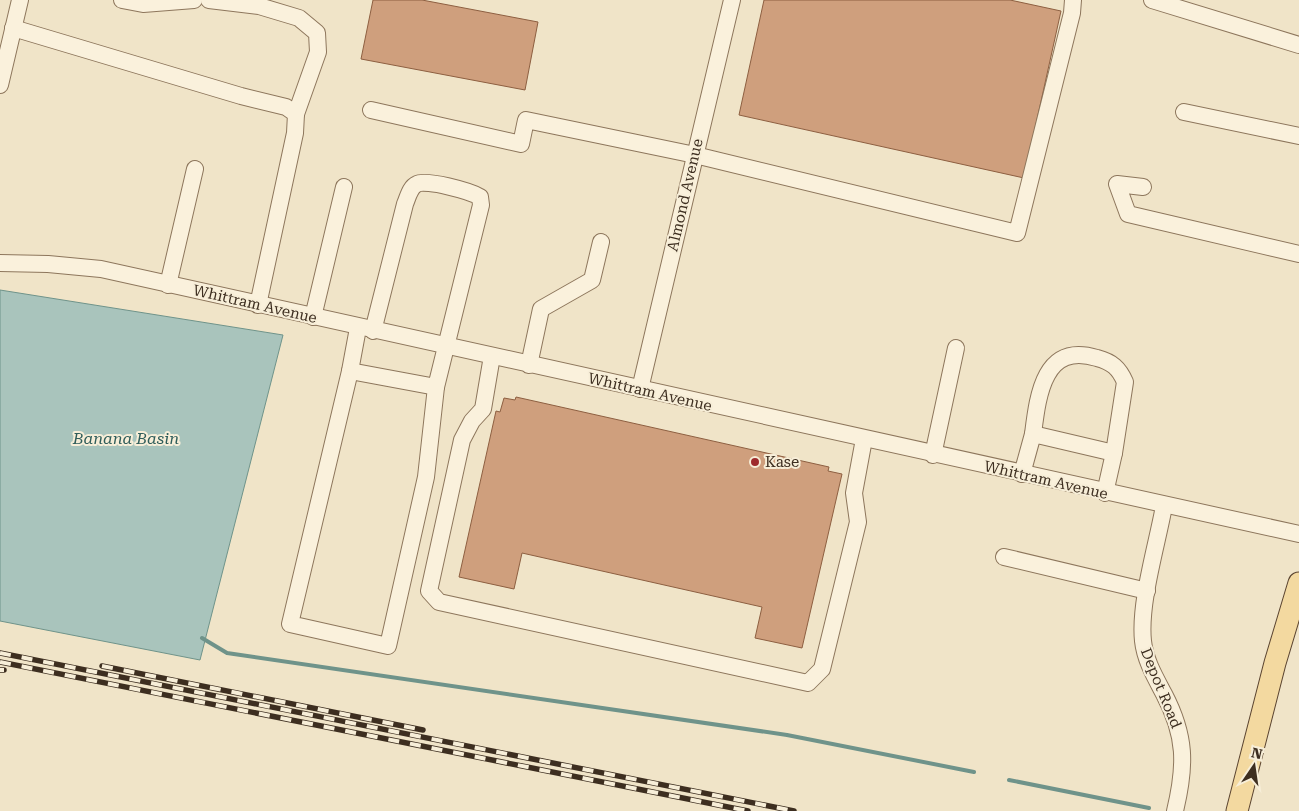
<svg xmlns="http://www.w3.org/2000/svg" width="1299" height="811" viewBox="0 0 1299 811" font-family="'Roboto Serif',serif">
<rect width="100%" height="100%" fill="#f0e4c8"/>
<!-- water -->
<polygon fill="#a9c4bc" stroke="#6f938a" points="0,290 283,335 200,660 0,621"/>
<g fill="none" stroke-linecap="round" stroke-linejoin="round">
<!-- stream -->
<g stroke="#6f938a" stroke-width="4">
<polyline points="202,638 227,653 787,735 974,772"/>
<polyline points="1009,780 1149,808"/>
</g>
</g>
<!-- building -->
<g fill="#cf9f7d" stroke="#8d5f41">
<polygon points="373,0 422,0 538,22 525,90 361,59"/>
<polygon points="764,0 1010,0 1061,11 1024,178 739,115"/>
<polygon points="516,397 829,467 828,471 842,474 802,648 755,638 762,607 522,553 514,589 459,577 496,411 500,412 504,398 515,400"/>
</g>
<g fill="none" stroke-linecap="round" stroke-linejoin="round">
<defs>
<g id="minor">
<polyline points="122,0 143,4 194,0"/>
<polyline points="209,0 259,6 299,18 317,33 318,52 296,114"/>
<polyline points="1152,0 1299,45"/>
<polyline points="13,28 241,96 286,107 296,114 295,133 258,305"/>
<polyline points="0,85 20,0"/>
<polyline points="371,110 521,144 526,120 695,155 1017,233 1072,13 1073,0"/>
<polyline points="1184,112 1299,136"/>
<polyline points="1143,187 1117,184 1128,214 1299,254"/>
<polyline points="0,263 48,264 101,269 1299,534"/>
<polyline points="168,285 195,169"/>
<polyline points="313,317 344,187"/>
<path d="M358,328L350,371L436,387L481,205L480,197C470,191 426,179 417,184C410,187 408,197 405,204L373,331"/>
<polyline points="492,356 483,409 472,421 462,440 429,591 439,602 808,683 822,669 858,522 854,493 864,439"/>
<polyline points="529,365 541,309 592,280 601,242"/>
<polyline points="350,371 290,624 388,646 426,477 436,387"/>
<polyline points="640,389 732,0"/>
<path d="M1033,434C1038,394 1044,342 1097,358C1112,362 1119,368 1125,382L1114,453"/>
<polyline points="933,455 956,348"/>
<polyline points="1022,474 1033,434 1114,453 1105,493"/>
<path d="M1164,506C1157,545 1139,603 1143,641C1145,660 1155,677 1164,694C1186,736 1186,765 1175,811"/>
<polyline points="1004,557 1147,591"/>
</g>
<polyline id="major" points="1237,811 1275,663 1299,583"/>
</defs>
<!-- minor casing -->
<use href="#minor" stroke="#8d765c" stroke-width="18"/>
<!-- major casing -->
<use href="#major" stroke="#5b4430" stroke-width="23"/>
<!-- minor -->
<use href="#minor" stroke="#faf1dc" stroke-width="16"/>
<!-- major -->
<use href="#major" stroke="#f3d9a0" stroke-width="21"/>
<defs>
<g id="rail">
<polyline points="0,653 794,811"/>
<polyline points="0,662 748,811"/>
<polyline points="102,666 423,730"/>
<polyline points="0,670 4,670"/>
</g>
</defs>
<!-- rail casing -->
<use href="#rail" stroke="#3d2e20" stroke-width="5.5"/>
<!-- rail -->
<use href="#rail" stroke="#f7eed8" stroke-width="4" stroke-dasharray="11" stroke-linecap="butt"/>
</g>
<!-- markers -->
<circle fill="#9e2a2b" stroke="#f7eed8" stroke-width="2" cx="755" cy="462" r="5"/>
<g text-anchor="middle" stroke-width="4" stroke-linejoin="round" paint-order="stroke">
<!-- street labels -->
<g font-size="15" fill="#3d2e20" stroke="#f7eed8">
<text transform="translate(685 195) rotate(-77)" y="5">Almond Avenue</text>
<text transform="translate(255 304) rotate(13)" y="5">Whittram Avenue</text>
<text transform="translate(650 392) rotate(13)" y="5">Whittram Avenue</text>
<text transform="translate(1046 480) rotate(13)" y="5">Whittram Avenue</text>
<text transform="translate(1161 688) rotate(68)" y="5">Depot Road</text>
</g>
<!-- poi labels -->
<g font-size="15" fill="#3d2e20" stroke="#f7eed8" text-anchor="start">
<text x="765" y="467">Kase</text>
</g>
<!-- water labels -->
<g font-size="16" font-style="italic" fill="#2f5d5a" stroke="#f7eed8">
<text x="126" y="444">Banana Basin</text>
</g>
</g>
<!-- north arrow -->
<g transform="translate(1254 766) rotate(13)" stroke="#f7eed8" stroke-width="4" paint-order="stroke">
<path d="M0-4L9 19L0 12L-9 19Z" fill="#3d2e20"/>
<text y="-8" font-size="14" font-weight="bold" text-anchor="middle" fill="#3d2e20">N</text>
</g>
</svg>
